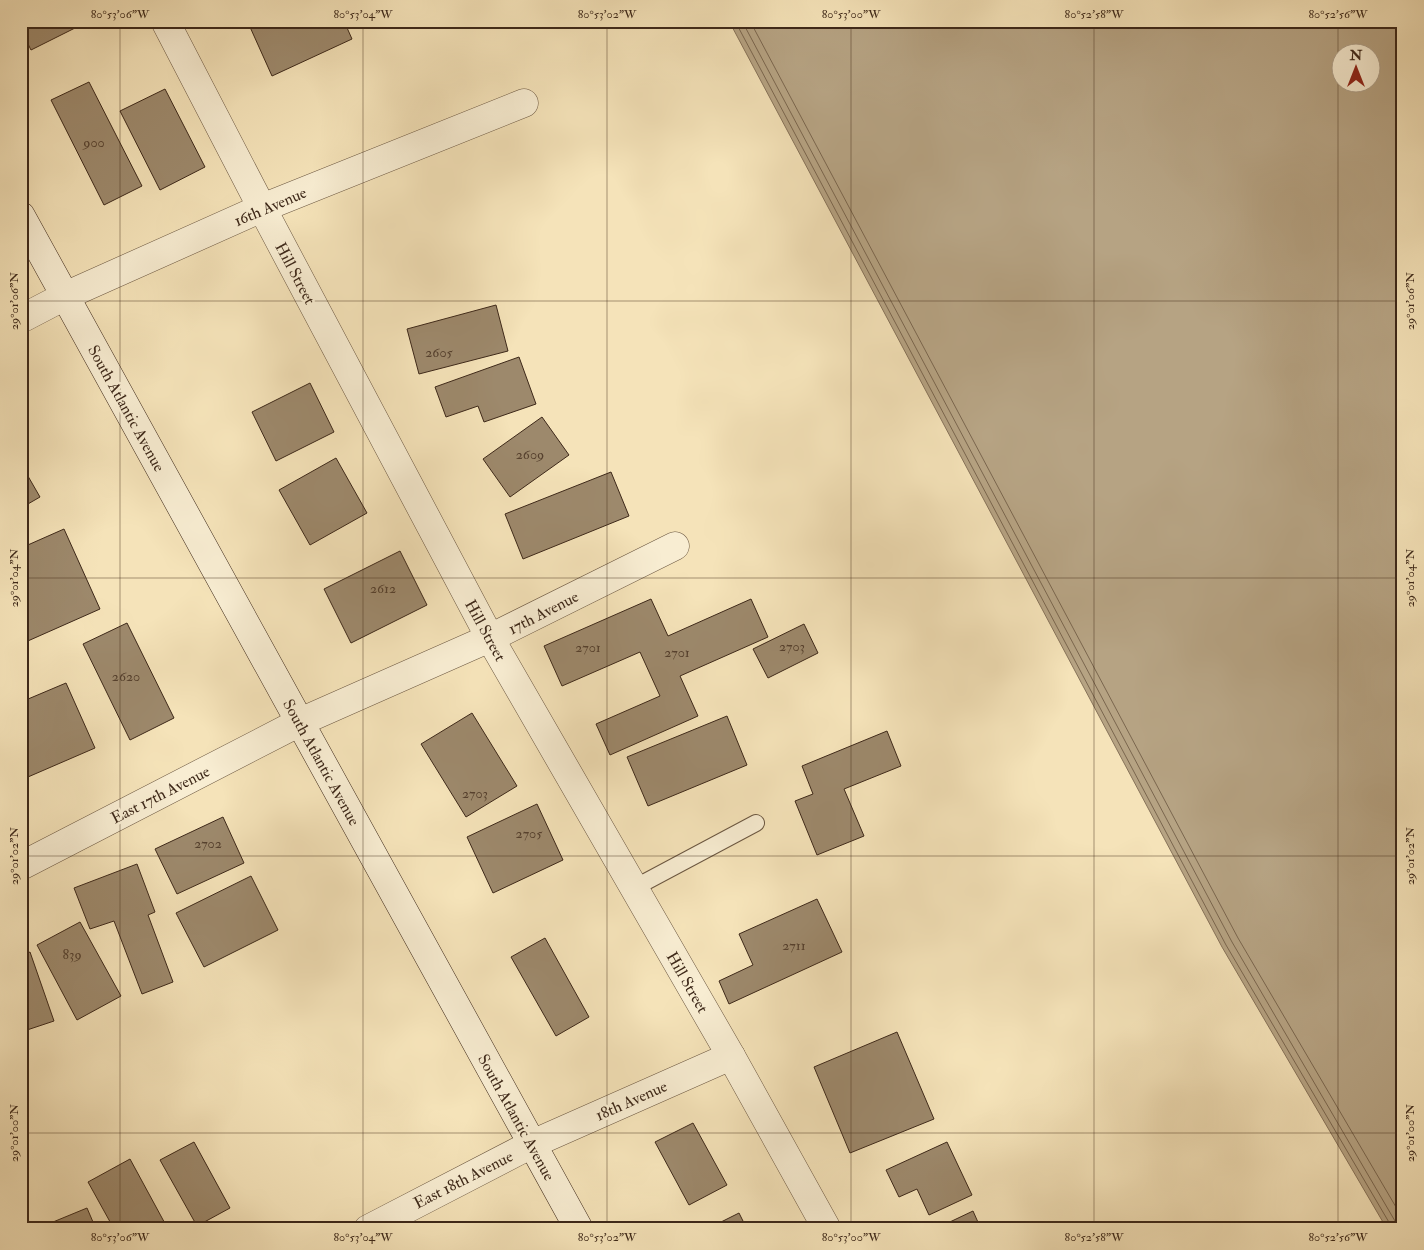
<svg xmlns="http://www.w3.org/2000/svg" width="1424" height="1250" viewBox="0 0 1424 1250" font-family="'IM FELL Double Pica',serif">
<rect width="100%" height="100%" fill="#f5e3b9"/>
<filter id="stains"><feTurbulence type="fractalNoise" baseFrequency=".004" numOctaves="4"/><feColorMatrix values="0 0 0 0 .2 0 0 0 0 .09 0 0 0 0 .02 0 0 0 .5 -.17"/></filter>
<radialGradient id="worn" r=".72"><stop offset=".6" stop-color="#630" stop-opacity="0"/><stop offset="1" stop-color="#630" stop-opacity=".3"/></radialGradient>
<!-- water -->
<path fill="#b6a383" stroke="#867259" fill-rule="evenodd" d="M729,21H1403V1229H1387L1222,947ZM1342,52H1372V82H1342Z"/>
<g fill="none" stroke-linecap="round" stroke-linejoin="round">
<!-- shore -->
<g stroke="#7a664e" stroke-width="1">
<polyline points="735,21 1226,945 1390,1224 1391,1229"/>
<polyline points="742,21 1232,942 1395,1221 1397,1229"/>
<polyline points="750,21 1238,938 1403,1219"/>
</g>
</g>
<!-- building -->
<g fill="#9d896c" stroke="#3d2819">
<polygon points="21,21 89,21 31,50 21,30"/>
<polygon points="262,21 344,21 352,39 272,76 250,27"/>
<polygon points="89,82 142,186 104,205 51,100"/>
<polygon points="165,89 205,167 160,190 120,111"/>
<polygon points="496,305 508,351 419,374 407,329"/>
<polygon points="519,357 536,404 484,422 478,406 446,417 435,387"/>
<polygon points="310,383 334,432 276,461 252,412"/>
<polygon points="542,417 569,455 510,497 483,459"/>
<polygon points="336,458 367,513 310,545 279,490"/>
<polygon points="21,464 40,497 21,508"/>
<polygon points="611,472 629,516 523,559 505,514"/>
<polygon points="64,529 100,609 21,644 21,548"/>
<polygon points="400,551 427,605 351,643 324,589"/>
<polygon points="651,599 668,636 751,599 768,637 680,676 698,716 610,755 596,724 660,696 640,652 562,686 544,646"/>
<polygon points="127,623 174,718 130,740 83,644"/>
<polygon points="804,624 818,653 768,678 753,649"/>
<polygon points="66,683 95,748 21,780 21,702"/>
<polygon points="472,713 517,786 466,817 421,744"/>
<polygon points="727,716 747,765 648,806 627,757"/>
<polygon points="887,731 901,766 844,789 864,836 817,855 795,801 813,794 802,766"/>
<polygon points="537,804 563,860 493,893 467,837"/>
<polygon points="223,817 244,863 177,894 155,849"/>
<polygon points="137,864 155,912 148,915 173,982 142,994 114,921 90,929 74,888"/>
<polygon points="251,876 278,930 204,967 176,913"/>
<polygon points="817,899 842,952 729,1004 719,981 753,965 739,934"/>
<polygon points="80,922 121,996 77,1020 37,945"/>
<polygon points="545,938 589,1017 556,1036 511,957"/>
<polygon points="30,952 54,1021 21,1032 21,956"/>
<polygon points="897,1032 934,1119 850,1153 814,1067"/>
<polygon points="693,1123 727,1185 689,1205 655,1142"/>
<polygon points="194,1142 230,1208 197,1226 160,1160"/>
<polygon points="947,1142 972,1195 929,1215 917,1189 899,1197 886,1170"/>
<polygon points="130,1159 168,1229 114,1229 88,1182"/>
<polygon points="87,1208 96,1229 36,1229"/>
<polygon points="973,1211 981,1229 935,1229"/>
<polygon points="739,1213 747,1229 707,1229"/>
</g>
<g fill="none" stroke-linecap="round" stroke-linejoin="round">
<defs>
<polyline id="lane" points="634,888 756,823"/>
<g id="street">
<polyline points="165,21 262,208 490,638 731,1056 827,1229"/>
<polyline points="21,319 65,296 262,208 524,103"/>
<polyline points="21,866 300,722 490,638 675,546"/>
<polyline points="368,1229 532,1144 731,1056"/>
</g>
<polyline id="secondary" points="21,216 579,1229"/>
</defs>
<!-- lane casing -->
<use href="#lane" stroke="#6b5741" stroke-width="18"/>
<!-- street casing -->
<use href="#street" stroke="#6b5741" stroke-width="29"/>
<!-- secondary casing -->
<use href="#secondary" stroke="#3d2819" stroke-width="29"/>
<!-- lane -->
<use href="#lane" stroke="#f8edd2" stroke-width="16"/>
<!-- street -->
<use href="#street" stroke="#f8edd2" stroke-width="28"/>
<!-- secondary -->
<use href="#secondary" stroke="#f8edd2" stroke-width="28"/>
</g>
<!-- ticks -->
<path fill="none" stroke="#3d2819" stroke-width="1" stroke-opacity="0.45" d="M120,21V1229M363,21V1229M607,21V1229M851,21V1229M1094,21V1229M1338,21V1229M21,24H1403M21,301H1403M21,578H1403M21,856H1403M21,1133H1403"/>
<g text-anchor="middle" stroke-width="5" stroke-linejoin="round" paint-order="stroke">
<!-- number labels -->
<g font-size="14" fill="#55402e">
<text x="94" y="147">900</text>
<text x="439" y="357">2605</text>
<text x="530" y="459">2609</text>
<text x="383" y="593">2612</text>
<text x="792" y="651">2703</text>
<text x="588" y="652">2701</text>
<text x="677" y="657">2701</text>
<text x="126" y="681">2620</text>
<text x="475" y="798">2703</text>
<text x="529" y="838">2705</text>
<text x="208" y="848">2702</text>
<text x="794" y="950">2711</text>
<text x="72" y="959">839</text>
</g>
<!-- street labels -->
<g font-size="16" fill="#3d2819" stroke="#f8edd2">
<text transform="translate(270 206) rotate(-23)" y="6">16th Avenue</text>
<text transform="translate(296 273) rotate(62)" y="6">Hill Street</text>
<text transform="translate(127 408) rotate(61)" y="6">South Atlantic Avenue</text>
<text transform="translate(543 612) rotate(-27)" y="6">17th Avenue</text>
<text transform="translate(486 630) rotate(61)" y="6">Hill Street</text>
<text transform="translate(322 762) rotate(61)" y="6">South Atlantic Avenue</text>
<text transform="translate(160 794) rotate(-27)" y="6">East 17th Avenue</text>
<text transform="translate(688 982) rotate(60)" y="6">Hill Street</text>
<text transform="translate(631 1100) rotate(-24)" y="6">18th Avenue</text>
<text transform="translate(517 1117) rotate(61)" y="6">South Atlantic Avenue</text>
<text transform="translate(463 1179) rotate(-27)" y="6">East 18th Avenue</text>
</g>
</g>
<!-- margin -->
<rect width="1424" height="1250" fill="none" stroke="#f5e3b9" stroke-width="55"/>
<!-- north arrow -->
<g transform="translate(1356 68)"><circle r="24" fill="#f8edd2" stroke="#ad9e88"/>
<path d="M0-4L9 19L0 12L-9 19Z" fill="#8f2418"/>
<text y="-8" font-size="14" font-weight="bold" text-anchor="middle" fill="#3d2819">N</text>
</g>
<rect x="28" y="28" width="1368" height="1194" fill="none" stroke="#3d2819" stroke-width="2"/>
<g font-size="12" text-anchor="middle" fill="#3d2819">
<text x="120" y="18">80°53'06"W</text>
<text x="363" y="18">80°53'04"W</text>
<text x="607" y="18">80°53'02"W</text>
<text x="851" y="18">80°53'00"W</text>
<text x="1094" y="18">80°52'58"W</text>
<text x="1338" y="18">80°52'56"W</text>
<text transform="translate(14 301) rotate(-90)" y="4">29°01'06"N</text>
<text transform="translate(1410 301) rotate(-90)" y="4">29°01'06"N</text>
<text transform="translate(14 578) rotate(-90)" y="4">29°01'04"N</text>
<text transform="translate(1410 578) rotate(-90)" y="4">29°01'04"N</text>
<text transform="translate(14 856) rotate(-90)" y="4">29°01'02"N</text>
<text transform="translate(1410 856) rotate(-90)" y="4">29°01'02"N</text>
<text transform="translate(14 1133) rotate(-90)" y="4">29°01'00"N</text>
<text transform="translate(1410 1133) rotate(-90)" y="4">29°01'00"N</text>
<text x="120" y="1241">80°53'06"W</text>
<text x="363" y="1241">80°53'04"W</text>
<text x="607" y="1241">80°53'02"W</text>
<text x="851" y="1241">80°53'00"W</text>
<text x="1094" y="1241">80°52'58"W</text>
<text x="1338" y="1241">80°52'56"W</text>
</g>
<rect width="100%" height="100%" filter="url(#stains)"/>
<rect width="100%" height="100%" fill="url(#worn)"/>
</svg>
